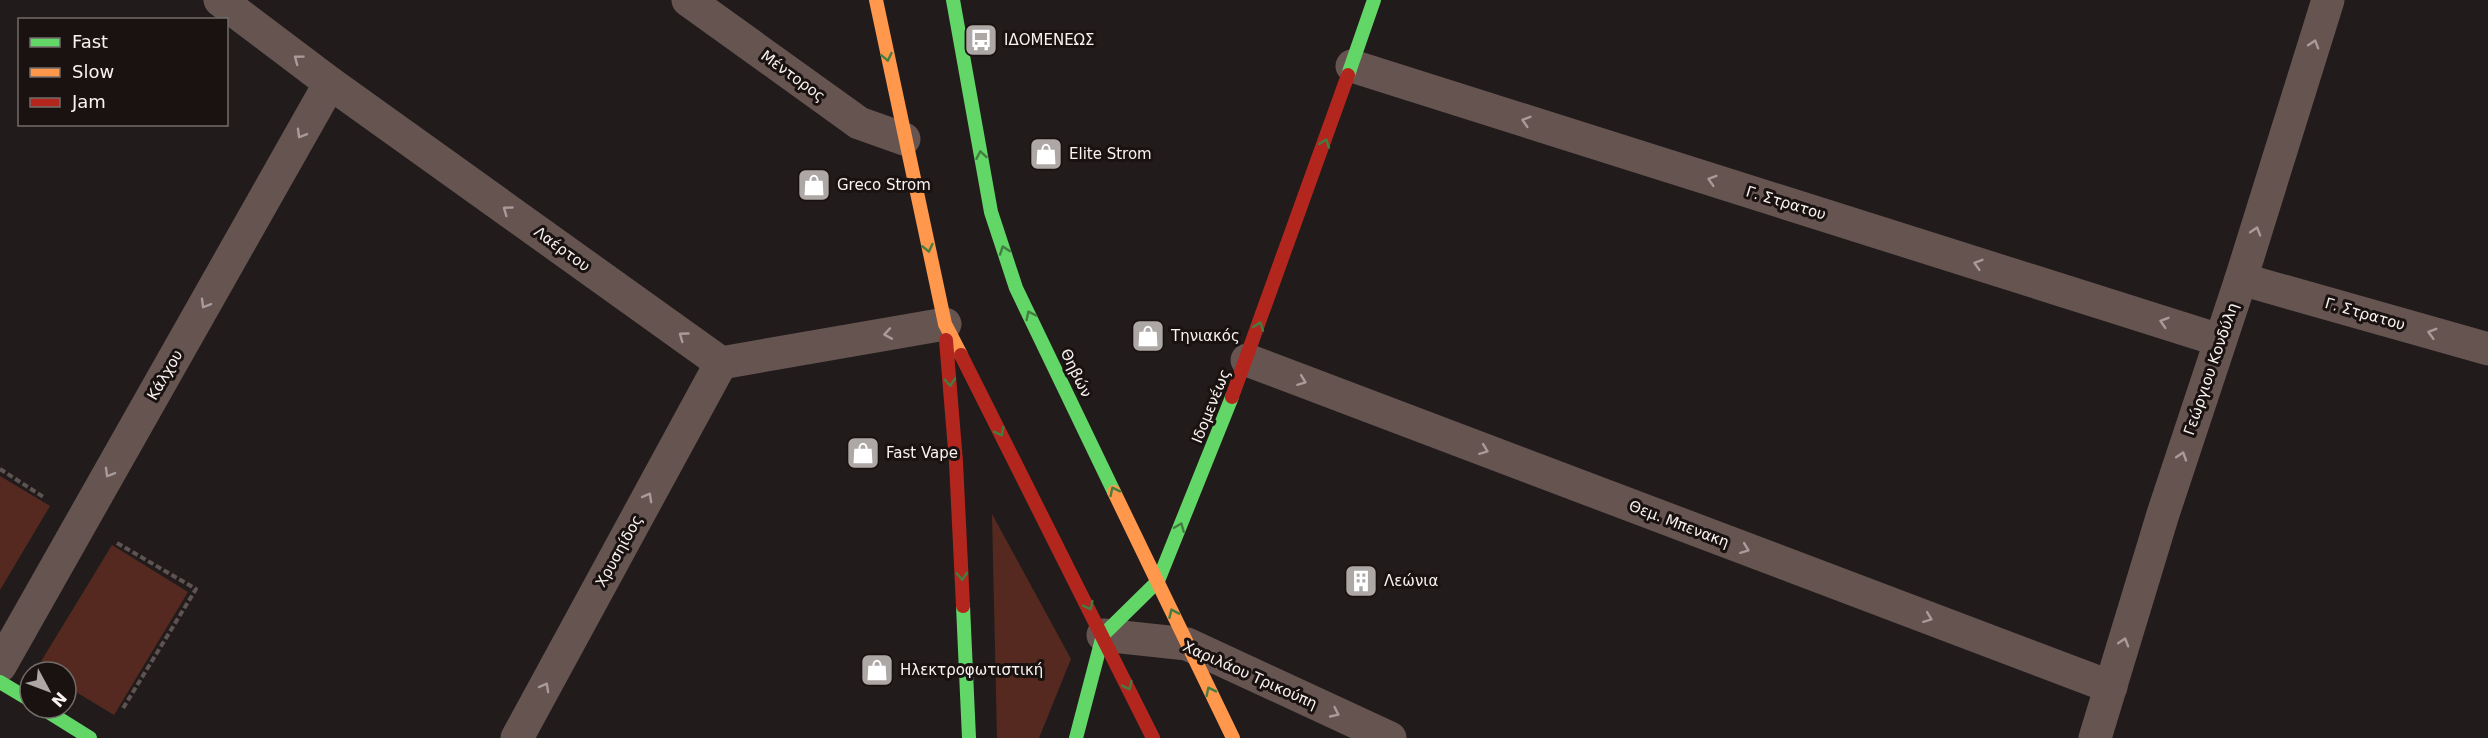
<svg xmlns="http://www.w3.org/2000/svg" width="2488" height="738" viewBox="0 0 2488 738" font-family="'DejaVu Sans',sans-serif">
<rect width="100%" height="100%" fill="#211c1b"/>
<!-- green -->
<g fill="#552920">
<polygon points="0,476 50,506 0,590"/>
<polygon points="992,514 1071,659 1039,738 997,738"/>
<polygon points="112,545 188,592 114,715 66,686 66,672 42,672 37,668"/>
</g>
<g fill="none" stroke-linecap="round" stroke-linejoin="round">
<!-- path -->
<g stroke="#5e5352" stroke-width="4" stroke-dasharray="6 3" stroke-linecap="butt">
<polyline points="0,469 45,498"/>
<polyline points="117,543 196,589 122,710"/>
</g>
<!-- street -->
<g stroke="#665451" stroke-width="33">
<polyline points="220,0 330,83 721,363 945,324"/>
<polyline points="688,0 859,123 904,139"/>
<polyline points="1352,66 2219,340"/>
<polyline points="2241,279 2488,349"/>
<polyline points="1247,360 2111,687"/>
<polyline points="1103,635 1187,644 1390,738"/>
<polyline points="0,666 330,83"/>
<polyline points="517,738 721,363"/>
<polyline points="2095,738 2163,514 2241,279 2328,0"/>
</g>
<!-- fast -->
<g stroke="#63d668" stroke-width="14">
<polyline points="953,0 991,212 1016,288 1114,492"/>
<polyline points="1348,75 1374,0"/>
<polyline points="963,606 969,738"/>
<polyline points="0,682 30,700"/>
<polyline points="42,708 90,738"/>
<polyline points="1076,738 1103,635 1158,581 1232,397"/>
</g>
<!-- slow -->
<g stroke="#ff974d" stroke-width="14">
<polyline points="876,0 945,324 961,355"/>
<polyline points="1114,492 1233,738"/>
</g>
<!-- jam -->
<g stroke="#b3261e" stroke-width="14">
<polyline points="946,340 956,462 963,606"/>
<polyline points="961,355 1153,738"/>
<polyline points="1232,397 1348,75"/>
</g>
</g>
<!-- one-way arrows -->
<defs><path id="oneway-chevron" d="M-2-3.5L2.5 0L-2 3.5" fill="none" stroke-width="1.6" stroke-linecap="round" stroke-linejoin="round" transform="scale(1.5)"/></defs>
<g stroke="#a89b99">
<use href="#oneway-chevron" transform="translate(2314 44) rotate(-73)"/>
<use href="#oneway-chevron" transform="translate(298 59) rotate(-143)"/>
<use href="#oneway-chevron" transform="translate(1526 121) rotate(-163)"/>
<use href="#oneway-chevron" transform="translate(301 134) rotate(120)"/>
<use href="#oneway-chevron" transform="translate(1712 180) rotate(-163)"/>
<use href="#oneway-chevron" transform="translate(507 210) rotate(-144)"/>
<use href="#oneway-chevron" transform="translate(2256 231) rotate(-73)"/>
<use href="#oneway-chevron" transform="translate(1978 264) rotate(-163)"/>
<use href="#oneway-chevron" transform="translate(205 304) rotate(120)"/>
<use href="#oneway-chevron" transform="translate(2164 322) rotate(-163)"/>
<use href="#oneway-chevron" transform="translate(2432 333) rotate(-164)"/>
<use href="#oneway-chevron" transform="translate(888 334) rotate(170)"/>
<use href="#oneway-chevron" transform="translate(683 336) rotate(-144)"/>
<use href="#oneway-chevron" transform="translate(1302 381) rotate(21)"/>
<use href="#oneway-chevron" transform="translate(1484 450) rotate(21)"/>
<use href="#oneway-chevron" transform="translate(2182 456) rotate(-72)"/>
<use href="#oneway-chevron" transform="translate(109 473) rotate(120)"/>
<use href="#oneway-chevron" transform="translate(648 497) rotate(-61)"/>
<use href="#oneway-chevron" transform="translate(1745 549) rotate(21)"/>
<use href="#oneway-chevron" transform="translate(1928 618) rotate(21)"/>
<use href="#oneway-chevron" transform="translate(2124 642) rotate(-73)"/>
<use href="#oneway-chevron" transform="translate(545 687) rotate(-61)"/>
<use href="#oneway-chevron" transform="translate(1335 713) rotate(25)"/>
</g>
<g stroke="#427e40">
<use href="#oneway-chevron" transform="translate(887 57) rotate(78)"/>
<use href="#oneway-chevron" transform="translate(1325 143) rotate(-70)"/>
<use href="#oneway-chevron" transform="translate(981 155) rotate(-100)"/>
<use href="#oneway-chevron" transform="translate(928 248) rotate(77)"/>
<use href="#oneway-chevron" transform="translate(1004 250) rotate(-109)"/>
<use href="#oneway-chevron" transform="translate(1030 315) rotate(-116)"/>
<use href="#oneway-chevron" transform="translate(1259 326) rotate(-70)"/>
<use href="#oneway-chevron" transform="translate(950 382) rotate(85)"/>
<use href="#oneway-chevron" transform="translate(1000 432) rotate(63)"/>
<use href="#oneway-chevron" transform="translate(1114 491) rotate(-116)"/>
<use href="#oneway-chevron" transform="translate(1180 527) rotate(-68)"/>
<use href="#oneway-chevron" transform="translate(962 576) rotate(87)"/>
<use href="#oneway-chevron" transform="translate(1089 606) rotate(63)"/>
<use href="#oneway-chevron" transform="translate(1173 613) rotate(-114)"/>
<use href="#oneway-chevron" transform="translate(1128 686) rotate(64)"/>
<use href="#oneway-chevron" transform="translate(1210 691) rotate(-116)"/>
</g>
<!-- icons -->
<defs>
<symbol id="bus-square" viewBox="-11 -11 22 22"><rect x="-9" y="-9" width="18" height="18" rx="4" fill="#ada7a6" stroke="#191210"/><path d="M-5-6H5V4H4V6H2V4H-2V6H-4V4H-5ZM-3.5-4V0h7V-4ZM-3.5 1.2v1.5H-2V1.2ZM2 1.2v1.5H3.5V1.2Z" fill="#fff"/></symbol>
<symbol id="shop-square" viewBox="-11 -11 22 22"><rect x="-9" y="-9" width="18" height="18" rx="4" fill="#ada7a6" stroke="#191210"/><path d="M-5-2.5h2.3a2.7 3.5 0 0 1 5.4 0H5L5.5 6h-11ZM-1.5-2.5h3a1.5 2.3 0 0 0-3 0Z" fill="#fff"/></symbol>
<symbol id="building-square" viewBox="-11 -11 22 22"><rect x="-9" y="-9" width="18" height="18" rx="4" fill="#ada7a6" stroke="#191210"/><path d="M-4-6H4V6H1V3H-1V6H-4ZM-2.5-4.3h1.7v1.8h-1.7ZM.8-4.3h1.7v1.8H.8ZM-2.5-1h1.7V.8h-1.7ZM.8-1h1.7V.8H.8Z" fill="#fff"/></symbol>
</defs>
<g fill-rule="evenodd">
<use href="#bus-square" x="962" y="21" width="38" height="38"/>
<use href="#shop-square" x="1027" y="135" width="38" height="38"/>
<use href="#shop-square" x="795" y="166" width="38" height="38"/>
<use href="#shop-square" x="1129" y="317" width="38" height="38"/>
<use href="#shop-square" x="844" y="434" width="38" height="38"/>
<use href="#building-square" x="1342" y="562" width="38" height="38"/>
<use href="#shop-square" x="858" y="651" width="38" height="38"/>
</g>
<g text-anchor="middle" stroke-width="6" stroke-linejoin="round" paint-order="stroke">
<!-- poi labels -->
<g font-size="15" fill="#f8f2f1" stroke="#191210" text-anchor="start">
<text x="1004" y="45">ΙΔΟΜΕΝΕΩΣ</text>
<text x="1069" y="159">Elite Strom</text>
<text x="837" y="190">Greco Strom</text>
<text x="1171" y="341">Τηνιακός</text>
<text x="886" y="458">Fast Vape</text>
<text x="1384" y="586">Λεώνια</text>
<text x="900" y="675">Ηλεκτροφωτιστική</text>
</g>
<!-- street labels -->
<g font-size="15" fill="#f8f2f1" stroke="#191210">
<text transform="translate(793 76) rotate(36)" y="5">Μέντορος</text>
<text transform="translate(1786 203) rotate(17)" y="5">Γ. Στρατου</text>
<text transform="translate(562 249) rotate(36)" y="5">Λαέρτου</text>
<text transform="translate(2365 314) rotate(16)" y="5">Γ. Στρατου</text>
<text transform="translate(2211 369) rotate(-71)" y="5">Γεώργιου Κονδύλη</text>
<text transform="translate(1076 373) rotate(64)" y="5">Θηβών</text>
<text transform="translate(165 375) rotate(-60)" y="5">Κάλχου</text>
<text transform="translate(1211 406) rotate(-68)" y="5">Ιδομενέως</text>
<text transform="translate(1679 524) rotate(21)" y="5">Θεμ. Μπενακη</text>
<text transform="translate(619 551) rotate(-61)" y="5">Χρυσηίδος</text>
<text transform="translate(1250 675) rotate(24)" y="5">Χαριλάου Τρικούπη</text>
</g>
</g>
<!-- legend -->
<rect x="18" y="18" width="210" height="108" fill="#191210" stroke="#726c6a" stroke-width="1.5"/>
<rect x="30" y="38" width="30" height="9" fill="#63d668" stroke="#726c6a" stroke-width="1.5"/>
<text x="72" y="48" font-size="18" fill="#f8f2f1">Fast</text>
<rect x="30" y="68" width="30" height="9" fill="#ff974d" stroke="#726c6a" stroke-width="1.5"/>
<text x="72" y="78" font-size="18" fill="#f8f2f1">Slow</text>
<rect x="30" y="98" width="30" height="9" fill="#b3261e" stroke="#726c6a" stroke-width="1.5"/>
<text x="72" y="108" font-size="18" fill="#f8f2f1">Jam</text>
<!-- north arrow -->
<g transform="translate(48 690) rotate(131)"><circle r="28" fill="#191210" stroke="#726c6a" stroke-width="1.5"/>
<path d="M0-4.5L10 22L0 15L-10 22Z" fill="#ada7a6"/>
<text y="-9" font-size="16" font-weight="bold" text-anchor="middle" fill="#f8f2f1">N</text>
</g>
</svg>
